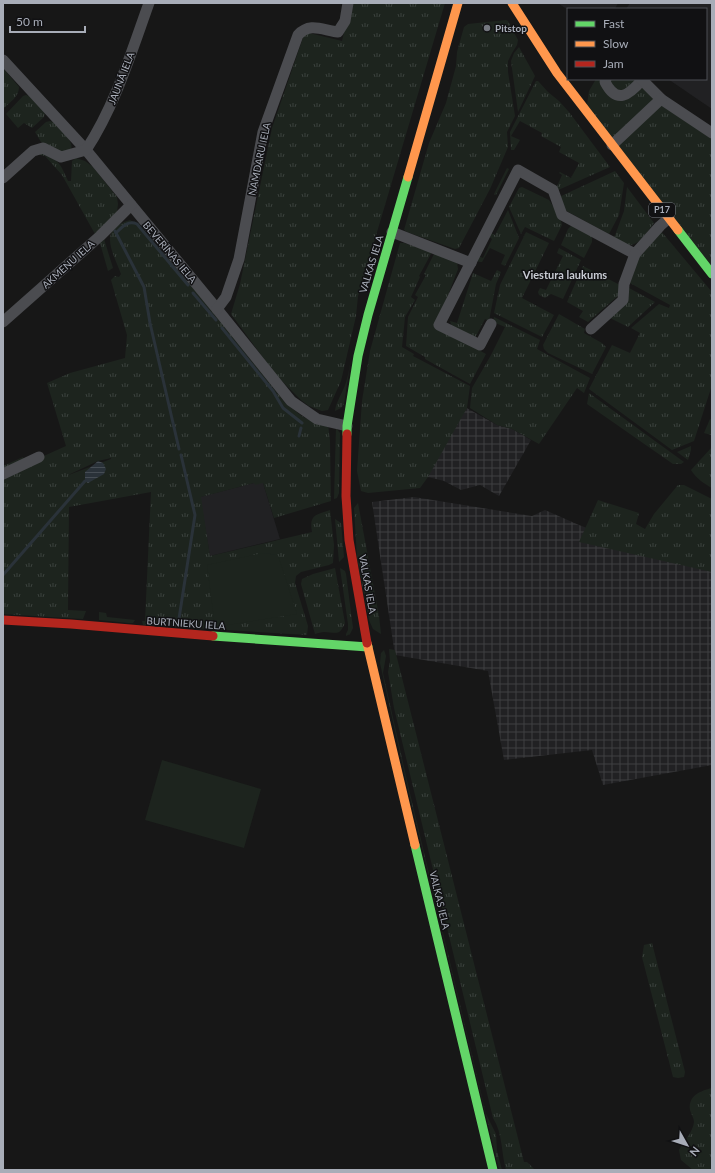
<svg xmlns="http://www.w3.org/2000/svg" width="715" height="1173" viewBox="0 0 715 1173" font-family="Lato,sans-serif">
<defs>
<pattern id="industrial-grid" width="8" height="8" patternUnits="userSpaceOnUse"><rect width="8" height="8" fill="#212123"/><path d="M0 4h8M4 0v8" fill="none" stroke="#3e3f41"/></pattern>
<pattern id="grass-tufts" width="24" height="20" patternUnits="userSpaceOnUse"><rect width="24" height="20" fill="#1d241e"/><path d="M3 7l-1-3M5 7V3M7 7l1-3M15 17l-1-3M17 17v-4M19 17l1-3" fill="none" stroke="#3b413d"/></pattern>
<pattern id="water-rules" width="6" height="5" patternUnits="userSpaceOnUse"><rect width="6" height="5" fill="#2a3239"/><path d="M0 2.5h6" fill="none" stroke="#464d54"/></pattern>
</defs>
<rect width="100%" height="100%" fill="#171717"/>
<!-- built -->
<g fill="#212123">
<polygon points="558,3 618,3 615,9 568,10"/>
<polygon points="630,3 712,3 712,109 668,79 706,79 706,9 626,9"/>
<polygon points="254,483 263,483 280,539 210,556 200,497"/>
</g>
<!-- industrial -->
<g fill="url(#industrial-grid)">
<polygon points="456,402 497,425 512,429 531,440 499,496 480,485 461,490 444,481 428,477 418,471"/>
<polygon points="414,497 532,516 545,510 579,525 639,548 712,564 712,765 603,785 592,750 504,760 488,671 395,655 372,502"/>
</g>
<!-- grass -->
<g fill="url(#grass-tufts)" fill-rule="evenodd">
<polygon points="351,3 445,3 358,296 356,316 341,381 328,410 322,411 309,406 301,400 276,375 231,314 240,284 272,128 305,32 342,41"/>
<polygon points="506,20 508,21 518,40 517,45 512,53 508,61 508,72 515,116 507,132 508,147 490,189 459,248 455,249 407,232 404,230 429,143 446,103 456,66 457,52 464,27 468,24"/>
<polygon points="519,47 535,76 518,112 511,61 514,53"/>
<path d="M3,68L19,87C19,97 10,102 3,109Z"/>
<polygon points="596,79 641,79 712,133 712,274 586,111 589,91"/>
<polygon points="536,81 538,81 548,92 559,101 569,112 610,167 556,191 555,191 562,175 559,173 560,172 571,178 579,163 559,152 561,147 541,136 542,133 520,121 511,136 520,140 514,150 511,150 510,132"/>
<polygon points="26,95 29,96 45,112 44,117 32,128 24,123 18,128 6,114 23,96"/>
<path d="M50,121L53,122C58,127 75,142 71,149C69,151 64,152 62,153L41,142L35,132L46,122Z"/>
<path d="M43,152C60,162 60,163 68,181H71L72,161L76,158L85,161L93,167L117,197L118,204L117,212L95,234L62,175L45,156L37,154Z"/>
<polygon points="507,168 509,169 496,195 494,194"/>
<polygon points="615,171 624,183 619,215 609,234 563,209 559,197"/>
<polygon points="522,187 549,200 555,209 561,221 562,225 554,241 525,227 521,234 509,207 519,188"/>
<path d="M627,187L654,223C647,232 638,249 625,244C621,243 618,240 614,238L624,211Z"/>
<polygon points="508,210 519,238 505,266 501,264 505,255 490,248 482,262 480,262 474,260 476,255 483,258 492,239 488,236 489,232 495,235"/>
<path d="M130,220L139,225L191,284L282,399C297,413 307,423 328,424L330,441L331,501L274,518L263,483L255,485L254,483L201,497L210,556L312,532C309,515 315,515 330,510L334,545L333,563L329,565L301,572L296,576L295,583L308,626L307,635L178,627L169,625H143L142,621H145L151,492L69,507L68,610L86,611L83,619L3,614V466L23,457L26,464L66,446L47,383L70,373L125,358L127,335L111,280L115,276L119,277L121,274C113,252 97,229 130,220ZM111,458V459L66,476L98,461Z"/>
<polygon points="572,225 592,236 592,242 584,258 561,245 568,229"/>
<polygon points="661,231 712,292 711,304 712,305 712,385 694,441 672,450 589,389 612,345 630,353 640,333 631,328 659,304 669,308 670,305 628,282 634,264"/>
<polygon points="526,232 549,243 522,298 554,315 542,337 494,313 500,285"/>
<polygon points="104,239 113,268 108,271 100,243"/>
<polygon points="400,243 404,243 432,252 419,276 420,277 411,297 415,300 405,317 402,347 414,354 413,356 470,386 467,408 428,477 420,488 368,493 361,491 357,471 362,401 370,351"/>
<polygon points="559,248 581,260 563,299 551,294 545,298 539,295 538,292 540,288 546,290 563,256 557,253"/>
<polygon points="435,252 457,263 458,269 436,327 486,354 470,384 425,359 425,357 406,346 408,317 418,297 415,295 426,275 424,274"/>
<polygon points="583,266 620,285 619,295 588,322 579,317 583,311 567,302"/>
<polygon points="497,270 501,272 496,284 489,321 485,319 475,338 452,327 450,321 457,323 473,273 491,281"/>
<polygon points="629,288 655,302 628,327 610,318"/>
<polygon points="559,314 585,329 584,333 602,343 606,347 592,374 548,353 544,349 543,345"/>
<polygon points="494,317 540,340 537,349 590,378 584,393 577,388 539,444 512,429 497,425 470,408 472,388 491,355 505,327 493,322"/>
<path d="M351,359L344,404L341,408L335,411C336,403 340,397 343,390C348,380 349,369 351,359Z"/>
<polygon points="589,393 684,462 681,464 673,464 587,404"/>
<polygon points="710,419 712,420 712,434 711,435 704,433"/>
<polygon points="336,428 340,433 339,493 337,498 334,499"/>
<polygon points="691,446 691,450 688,460 677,452"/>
<path d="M712,447V488C703,483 697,479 691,470Z"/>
<polygon points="678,485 684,485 712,499 712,572 579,542 598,500 639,513 636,524 645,529 654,514"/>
<polygon points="358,503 379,616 381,634 373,629 369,620 357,558 354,508"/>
<polygon points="335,519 341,523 344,557 339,562"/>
<path d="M335,568L345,623C339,637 336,632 324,632C321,632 318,633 315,634L301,584L302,579L313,574Z"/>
<polygon points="340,568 345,571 346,574 353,628 350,634 346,636 346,634 348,630 348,624"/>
<polygon points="99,612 106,613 107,617 135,620 133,623 129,623 99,620"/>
<path d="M389,649L395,650L524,1162H527L535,1170H506C501,1152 503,1134 493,1118L394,708L388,672L390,661Z"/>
<polygon points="384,650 386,656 383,673 408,785 486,1114 496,1134 497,1151 502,1170 499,1170 493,1145 407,785 380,663 381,653"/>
<polygon points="652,943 685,1072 684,1077 678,1078 673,1077 642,957 644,945"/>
<path d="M712,1088V1170H693L681,1160L679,1150C684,1141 693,1132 694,1122C694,1118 691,1114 690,1110C688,1095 701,1091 712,1088Z"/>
</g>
<!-- garden -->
<g fill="#1d241e">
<polygon points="263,553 278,555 297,614 215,627 207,565"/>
<polygon points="162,760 261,789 244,848 145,820"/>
</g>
<!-- water -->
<polygon fill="url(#water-rules)" points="98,461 103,463 106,469 104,474 88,483 85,481 85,472"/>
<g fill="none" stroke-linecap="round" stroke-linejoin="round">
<!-- stream -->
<g stroke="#2a3239" stroke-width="3">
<polyline points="115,231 144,287 150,323 179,449"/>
<path d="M116,233C122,227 128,220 137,224L188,285"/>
<polyline points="193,293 216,320"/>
<polyline points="222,328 273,391 283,408 302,423"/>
<polyline points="299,436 301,428"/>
<polyline points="3,575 85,481"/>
<polyline points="178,625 195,515 181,455"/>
</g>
<!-- street -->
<g stroke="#4b4c50" stroke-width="11">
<polyline points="3,60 86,150 217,309 291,401 317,419 347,426"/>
<path d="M606,79L605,82C617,105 629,95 642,80"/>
<polyline points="641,79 661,99 712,133"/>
<polyline points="612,145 661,99"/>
<path d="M3,178L33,151L43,148L61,157L86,150C115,106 131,53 149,3"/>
<polyline points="392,232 471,263"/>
<path d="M217,309L226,297L239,259L263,132L298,35C310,22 322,30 338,32L345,21L348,3"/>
<polyline points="3,322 100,236 131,205"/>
<polyline points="491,324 480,345 439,325 518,170 553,190 562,215 635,254 660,226 669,218"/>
<polyline points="591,329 623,300 624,284 635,254"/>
<polyline points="3,474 39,457"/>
</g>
<!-- fast -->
<g stroke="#63d668" stroke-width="9">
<polyline points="678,230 712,274"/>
<polyline points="347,434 347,426 358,356 368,315 408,177"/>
<polyline points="213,636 368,647"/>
<polyline points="415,845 493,1170"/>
</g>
<!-- slow -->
<g stroke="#ff974d" stroke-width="9">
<polyline points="512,3 557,73 678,230"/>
<polyline points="408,177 458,3"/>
<polyline points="367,643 415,845"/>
</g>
<!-- jam -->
<g stroke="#b3261e" stroke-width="9">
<polyline points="347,434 346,496 349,540 367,643"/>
<polyline points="3,620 71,624 213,636"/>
</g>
</g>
<!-- markers -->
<circle fill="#757880" stroke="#111113" stroke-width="1.5" cx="487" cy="28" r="4"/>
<g text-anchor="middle" stroke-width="3" stroke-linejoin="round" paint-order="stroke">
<!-- shield labels -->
<rect fill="#111113" stroke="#7b7e86" stroke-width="1" x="649" y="203" width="26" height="14" rx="3"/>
<g font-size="9" font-weight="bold" fill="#a8adb8">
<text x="662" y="213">P17</text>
</g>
<!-- poi labels -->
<g font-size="10" font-weight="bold" fill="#a8adb8" stroke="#111113" text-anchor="start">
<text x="495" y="32">Pitstop</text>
</g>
<!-- street labels -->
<g font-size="10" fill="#a8adb8" stroke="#111113">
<text transform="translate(121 78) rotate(-69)" y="4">JAUNĀ IELA</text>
<text transform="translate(259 159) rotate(-78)" y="4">NAMDARU IELA</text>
<text transform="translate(170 252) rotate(50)" y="4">BEVERĪNAS IELA</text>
<text transform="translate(68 264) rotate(-42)" y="4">AKMEŅU IELA</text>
<text transform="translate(371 264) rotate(-73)" y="4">VALKAS IELA</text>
<text transform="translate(368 584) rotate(80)" y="4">VALKAS IELA</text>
<text transform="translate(186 623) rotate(4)" y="4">BURTNIEKU IELA</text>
<text transform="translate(440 900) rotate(77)" y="4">VALKAS IELA</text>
</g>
<!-- neighbourhood labels -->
<g font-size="11" font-weight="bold" fill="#c9ccd4" stroke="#111113">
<text x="565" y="279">Viestura laukums</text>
</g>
</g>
<!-- border -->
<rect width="715" height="1173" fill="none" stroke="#a8adb8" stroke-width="8"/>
<!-- legend -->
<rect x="567" y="8" width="140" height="72" fill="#111113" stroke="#4d4f55"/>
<rect x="575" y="21" width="20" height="6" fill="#63d668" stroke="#4d4f55"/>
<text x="603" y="28" font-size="12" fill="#a8adb8">Fast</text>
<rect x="575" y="41" width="20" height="6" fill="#ff974d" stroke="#4d4f55"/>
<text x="603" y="48" font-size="12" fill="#a8adb8">Slow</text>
<rect x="575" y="61" width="20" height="6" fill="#b3261e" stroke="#4d4f55"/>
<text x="603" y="68" font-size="12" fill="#a8adb8">Jam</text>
<!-- north arrow -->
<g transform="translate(687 1145) rotate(129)" stroke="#111113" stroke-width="3" paint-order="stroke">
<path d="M0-3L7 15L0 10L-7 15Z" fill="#a8adb8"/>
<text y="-6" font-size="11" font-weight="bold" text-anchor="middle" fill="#a8adb8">N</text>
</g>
<!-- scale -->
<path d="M10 26v6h75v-6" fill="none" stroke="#a8adb8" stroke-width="2"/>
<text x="16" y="26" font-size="12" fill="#a8adb8" stroke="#111113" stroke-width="3" paint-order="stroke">50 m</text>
</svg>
